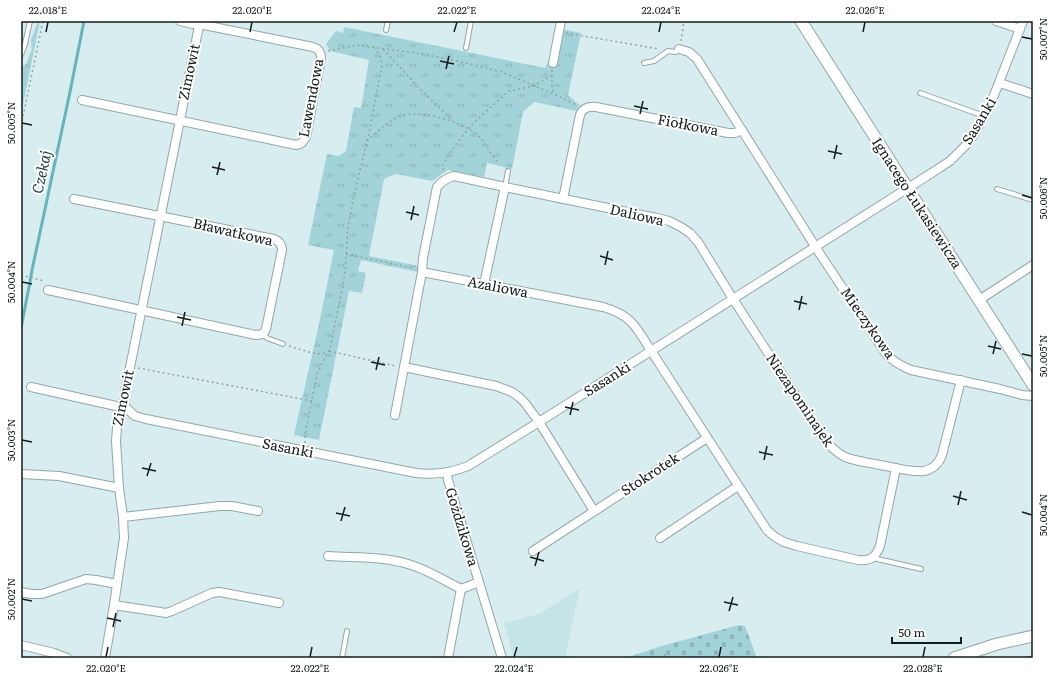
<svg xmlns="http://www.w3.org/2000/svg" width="1054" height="679" viewBox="0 0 1054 679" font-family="Literata,serif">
<defs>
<pattern id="grass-tufts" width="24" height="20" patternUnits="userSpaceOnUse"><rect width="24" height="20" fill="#a2d3d8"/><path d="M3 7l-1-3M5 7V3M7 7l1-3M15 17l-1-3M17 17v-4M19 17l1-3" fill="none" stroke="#8bb5b9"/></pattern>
<pattern id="cemetery-stones" width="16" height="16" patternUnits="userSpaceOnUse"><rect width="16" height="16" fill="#a2d3d8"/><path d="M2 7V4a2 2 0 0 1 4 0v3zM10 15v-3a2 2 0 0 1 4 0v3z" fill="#8bb5b9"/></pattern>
</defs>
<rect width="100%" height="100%" fill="#d7edf0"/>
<!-- built -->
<polygon fill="#c4e4e8" points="580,588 565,658 514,658 504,623 539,614"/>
<!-- grass -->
<g fill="url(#grass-tufts)">
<polygon points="38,21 40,21 21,114 21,67 26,64 32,49 31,40"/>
<polygon points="344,27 545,68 547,63 554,65 562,29 581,33 568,95 579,105 577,111 534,102 523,112 512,169 487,163 484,177 448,170 432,181 396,174 384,179 369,256 419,266 418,272 361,260 358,271 366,273 362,293 349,291 319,440 294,435 319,324 334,250 308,245 327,154 339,156 346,151 354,107 361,108 369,60 330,51 326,44 336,31 343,33"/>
</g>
<!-- cemetery -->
<polygon fill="url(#cemetery-stones)" points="739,625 745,626 757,658 625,658 662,646"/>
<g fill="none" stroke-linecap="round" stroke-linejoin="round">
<!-- stream -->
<g stroke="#67b4bc" stroke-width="3">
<polyline points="21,328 30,282 32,270 70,92 84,21"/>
<polyline points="1027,658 1033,657"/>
</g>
<defs>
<g id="lane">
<polyline points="386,30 388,21"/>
<polyline points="466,48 471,21"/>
<polyline points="21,55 25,44 30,21"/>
<polyline points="644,63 654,61 668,51 676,52 679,49"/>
<polyline points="920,93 984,116"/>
<polyline points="505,187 508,171"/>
<polyline points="997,189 1033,200"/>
<polyline points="263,334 267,338 283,344"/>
<polyline points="873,558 921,569"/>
<polyline points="342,658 347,631"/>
</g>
<g id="street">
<polyline points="996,21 1020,29"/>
<path d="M679,49L689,52L697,59L820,254L887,355C894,362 901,366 911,370L1000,389L1022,395L1033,396"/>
<polyline points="553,63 561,21"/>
<polyline points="1000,83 1033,94"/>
<path d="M82,100L296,145C302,144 303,142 306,137L321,58C321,52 319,49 313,47L204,25L193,24L180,21"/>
<path d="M563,199L580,115C583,108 588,106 596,107L728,133H735L742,130"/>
<path d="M422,272L423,258L437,187C442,181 446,178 454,176L505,187L657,218L669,221L681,227L690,233L698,242L733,299L826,442C832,448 837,453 845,457C855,461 865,462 875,464C888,466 912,473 924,471C934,469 939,463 942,455L961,380"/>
<polyline points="484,284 505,187"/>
<path d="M48,290L256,335L263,334L266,329L282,250C282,244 279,241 274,239L74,199"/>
<polyline points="979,300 1033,265"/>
<polyline points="404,367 496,386 512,392 519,397 525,403 539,422 594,511"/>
<path d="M31,387L116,406H124L135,416L146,419L416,473C435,475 451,473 468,466L539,422L927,176L950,161L966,145L973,136L991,103L1023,21"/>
<path d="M395,415L422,272L603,307C628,314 635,324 648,346L767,530L775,537L784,542L797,546L858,560C871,561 875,558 880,546L896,468"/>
<polyline points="447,473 448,480 502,658"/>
<polyline points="21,474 59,476 119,488"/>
<polyline points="123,517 220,506 232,506 258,511"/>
<polyline points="660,538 738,486"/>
<polyline points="533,551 707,438"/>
<path d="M328,556C355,558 384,556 411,565C428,570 445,581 461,589"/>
<polyline points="21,592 32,594 42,594 86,579 96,580 117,584"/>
<polyline points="114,605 166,613 172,611 212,593 219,592 279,603"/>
<polyline points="21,645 54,653 67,658"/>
<polyline points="105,658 114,605 124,538 123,517 119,488 116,441 117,428 124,406 125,392 200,21"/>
<polyline points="448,658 461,589 479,582"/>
</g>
<g id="secondary">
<polyline points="801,21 1033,385"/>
<polyline points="954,658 997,644 1033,636"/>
</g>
</defs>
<!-- lane casing -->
<use href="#lane" stroke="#92a7aa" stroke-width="6"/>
<!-- street casing -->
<use href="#street" stroke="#92a7aa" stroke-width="10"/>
<!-- secondary casing -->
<use href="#secondary" stroke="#92a7aa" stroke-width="13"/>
<!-- path -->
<g stroke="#91a3a5" stroke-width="1.5" stroke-dasharray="2 3" stroke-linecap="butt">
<polyline points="566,33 659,49"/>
<polyline points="681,41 684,21"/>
<polyline points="383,49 421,90 454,122 471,130 481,138 497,162"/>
<polyline points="328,51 357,45 423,54 453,60 502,72 554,94 576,105"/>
<polyline points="552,70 552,89 554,94"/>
<polyline points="21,126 43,21"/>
<path d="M367,141C375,134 384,125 394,119C411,110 433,115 451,121"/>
<polyline points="444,170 442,166 452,150 468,129 482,115 509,91 534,86 552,75"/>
<polyline points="346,254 413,268"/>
<polyline points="21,275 44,281"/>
<polyline points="289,346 309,352 318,354 328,353"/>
<polyline points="329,351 396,366"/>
<polyline points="138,368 312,401"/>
<polyline points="305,443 305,435 317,374 330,348 342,290 345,271 348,228 354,195 369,133 382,65 381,58 375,48"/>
<polyline points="664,654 666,658"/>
</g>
<!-- lane -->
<use href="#lane" stroke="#fff" stroke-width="4"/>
<!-- street -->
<use href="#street" stroke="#fff" stroke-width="8"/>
<!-- secondary -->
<use href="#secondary" stroke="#fff" stroke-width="11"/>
</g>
<!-- ticks -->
<path fill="none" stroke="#141d1d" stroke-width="1.5" d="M46,32L48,22M250,32L252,22M454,32L457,22M659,32L661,22M863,32L865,22M1022,37L1032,39M440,61L454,64M446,69L449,56M634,106L648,109M640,114L643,101M22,123L32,125M828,151L842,154M834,159L837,145M212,167L225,170M217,175L220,162M1022,195L1032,198M406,212L419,215M411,220L414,206M600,256L613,260M605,265L608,251M22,282L32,284M794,301L807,304M799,310L802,296M177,317L191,320M182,326L185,312M988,346L1001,349M993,354L996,341M1022,354L1032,356M371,362L385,365M376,370L379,357M565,407L579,410M570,415L573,402M22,440L32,442M759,452L773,455M764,460L767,446M142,468L156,471M147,476L151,463M953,496L967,500M958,505L961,491M1022,512L1032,515M336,513L350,516M341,521L345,507M530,557L544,561M535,566L539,552M22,599L32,601M724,602L738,605M729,611L733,597M107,618L121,621M113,627L116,613M106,657L108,647M310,657L312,647M514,657L517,647M719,657L721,647M923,657L925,647"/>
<g text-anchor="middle" stroke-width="4" stroke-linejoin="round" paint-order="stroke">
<!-- street labels -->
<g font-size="14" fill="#141d1d" stroke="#fff">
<text transform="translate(189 72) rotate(-78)" y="5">Zimowit</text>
<text transform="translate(311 98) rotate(-79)" y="5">Lawendowa</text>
<text transform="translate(979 121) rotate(-59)" y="5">Sasanki</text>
<text transform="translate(688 125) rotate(11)" y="5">Fiołkowa</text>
<text transform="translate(917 203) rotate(57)" y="5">Ignacego Łukasiewicza</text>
<text transform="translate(637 215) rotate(13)" y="5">Daliowa</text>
<text transform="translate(233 232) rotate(13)" y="5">Bławatkowa</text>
<text transform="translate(498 287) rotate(11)" y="5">Azaliowa</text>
<text transform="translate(868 323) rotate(55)" y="5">Mieczykowa</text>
<text transform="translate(607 379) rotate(-32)" y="5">Sasanki</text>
<text transform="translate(123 398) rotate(-78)" y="5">Zimowit</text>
<text transform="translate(800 400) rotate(56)" y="5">Niezapominajek</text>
<text transform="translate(288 448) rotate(11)" y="5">Sasanki</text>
<text transform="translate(650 474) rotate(-33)" y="5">Stokrotek</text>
<text transform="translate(462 527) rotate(73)" y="5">Goździkowa</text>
</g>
<!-- water labels -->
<g font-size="15" font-style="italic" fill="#204548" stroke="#fff">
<text transform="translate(42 172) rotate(-78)" y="5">Czekaj</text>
</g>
</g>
<!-- border -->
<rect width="1054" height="679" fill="none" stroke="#ffffff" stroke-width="44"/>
<!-- scale -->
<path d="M892 637v6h69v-6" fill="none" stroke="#141d1d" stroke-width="2"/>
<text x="898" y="637" font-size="12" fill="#141d1d" stroke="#ffffff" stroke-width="3" paint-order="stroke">50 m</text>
<rect x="22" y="22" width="1010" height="635" fill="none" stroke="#141d1d" stroke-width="1.5"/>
<g font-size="10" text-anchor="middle" fill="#141d1d">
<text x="48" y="14">22.018°E</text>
<text x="252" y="14">22.020°E</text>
<text x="457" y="14">22.022°E</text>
<text x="661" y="14">22.024°E</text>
<text x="865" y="14">22.026°E</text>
<text transform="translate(1043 39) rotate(-90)" y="4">50.007°N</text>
<text transform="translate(11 123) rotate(-90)" y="4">50.005°N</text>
<text transform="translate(1043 198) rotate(-90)" y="4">50.006°N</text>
<text transform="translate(11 282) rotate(-90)" y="4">50.004°N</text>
<text transform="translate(1043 356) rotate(-90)" y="4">50.005°N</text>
<text transform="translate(11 440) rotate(-90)" y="4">50.003°N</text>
<text transform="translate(1043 515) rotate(-90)" y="4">50.004°N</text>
<text transform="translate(11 599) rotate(-90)" y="4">50.002°N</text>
<text x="106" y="672">22.020°E</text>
<text x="310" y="672">22.022°E</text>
<text x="514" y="672">22.024°E</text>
<text x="719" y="672">22.026°E</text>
<text x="923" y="672">22.028°E</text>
</g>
</svg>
